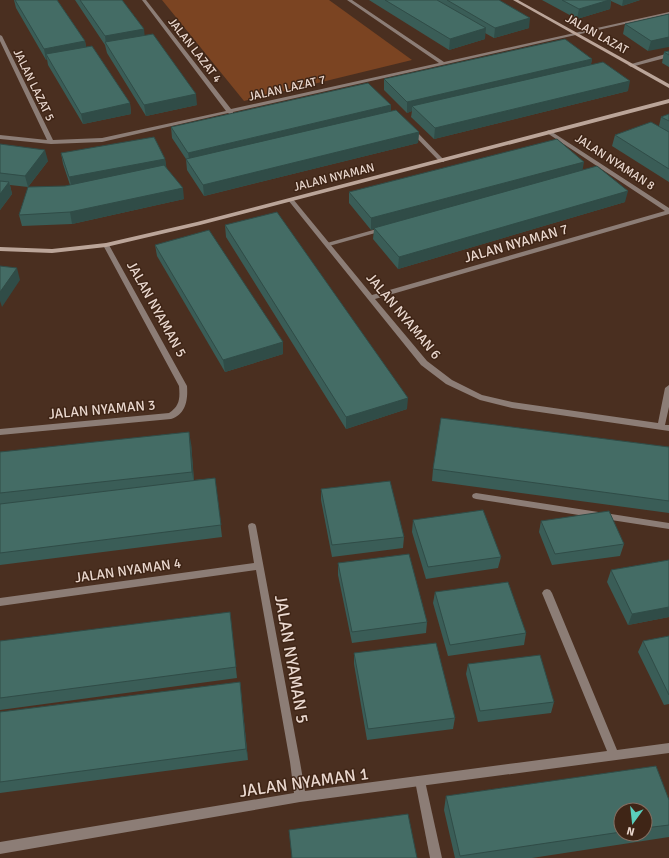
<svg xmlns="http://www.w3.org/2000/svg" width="669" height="858" viewBox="0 0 669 858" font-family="Signika,sans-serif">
<rect width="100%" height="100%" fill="#4a2f20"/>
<!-- green -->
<polygon fill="#7b4422" points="162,0 329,0 412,60 244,101"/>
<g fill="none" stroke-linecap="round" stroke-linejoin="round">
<!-- lane -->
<g fill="#8c7d76" fill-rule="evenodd">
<polygon points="669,53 669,57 631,67 628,65"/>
<polygon points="412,128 414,129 444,160 444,162 440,162 410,131 410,129"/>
<polygon points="384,227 387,229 386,230 329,246 326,244 327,243"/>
<polygon points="476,493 669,523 669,529 476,499 473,498 472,496 473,494"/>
<polygon points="420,776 424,777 425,781 442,858 430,858 415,781 416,777"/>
</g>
<!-- street -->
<g fill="#8c7d76" fill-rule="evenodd">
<polygon points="142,0 146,0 231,109 439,63 347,0 352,0 444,62 669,12 669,14 233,112 233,114 231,115 228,113 102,142 51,144 0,139 0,135 47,140 0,41 0,35 2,36 53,140 102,138 226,111"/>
<polygon points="549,130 669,208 669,214 375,299 427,361 452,380 482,395 512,402 658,423 665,388 669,385 669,407 665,425 669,425 669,431 512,408 480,400 446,384 421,365 288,200 291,198 293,199 372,295 665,211 547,133 547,131"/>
<path d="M106,243L109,245L187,386C188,400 186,414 171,419L0,435V429L169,413C180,406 180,398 179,386L103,245Z"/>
<polygon points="252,523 255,524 256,526 300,762 305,791 607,751 542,593 544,590 547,589 550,590 552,593 617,750 669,743 669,753 300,802 0,854 0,842 294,793 290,762 256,570 0,606 0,598 254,563 248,526 249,524"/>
</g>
<!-- secondary -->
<g fill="#bba599" fill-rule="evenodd">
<polygon points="513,0 518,0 669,84 669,88"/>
<polygon points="669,99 669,103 200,225 106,247 52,253 0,251 0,247 52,249 106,243 197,222"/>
</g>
</g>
<!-- wall -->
<g fill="#3a5d57" fill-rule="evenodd">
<polygon points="14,0 57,0 85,41 86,47 130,103 131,114 83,124 48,65 47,59 46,60 16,8"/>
<polygon points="75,0 122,0 144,29 144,35 197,105 146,116 107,53 105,45"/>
<polygon points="369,0 499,0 529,28 494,38 485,33 485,39 449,50"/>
<polygon points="542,0 640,0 622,6 611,1 610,9 577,19"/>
<polygon points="669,14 648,51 623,34 625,24"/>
<polygon points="669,51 669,67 662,63 664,52"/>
<polygon points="592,59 591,64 628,91 434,139 411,117 412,111 407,113 384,90 384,79"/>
<polygon points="391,105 391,111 419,132 418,143 204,196 187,170 186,159 172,138 171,127"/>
<polygon points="669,114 669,182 612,146 615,135 659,126 661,117"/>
<polygon points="0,144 48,161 28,187 10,185 12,194 0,210"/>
<polygon points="61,153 165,159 166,167 184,199 72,224 22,226 19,215 65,186 70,185 63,164"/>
<polygon points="582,170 625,202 398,269 373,239 374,229 371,230 349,203 349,192"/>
<polygon points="225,225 407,409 346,429 226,237"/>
<polygon points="155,245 283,354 225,372 157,256"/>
<polygon points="191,443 194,480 215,478 222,537 0,565 0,452"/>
<polygon points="669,447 669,513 432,481 433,469"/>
<polygon points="321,489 404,537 403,548 332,557 321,500"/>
<polygon points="413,520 501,557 498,568 426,579 412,532"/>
<polygon points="541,521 624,544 620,556 552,565 539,532"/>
<polygon points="669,560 669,617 628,625 607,582 611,570"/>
<polygon points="338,563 427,622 426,633 352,643 338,575"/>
<polygon points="435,592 526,633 524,645 448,656 433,603"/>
<polygon points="231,623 237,678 0,710 0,641"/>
<polygon points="669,636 669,704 664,705 638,652 643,641"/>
<polygon points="354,653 455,718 453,729 367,740 354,664"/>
<polygon points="468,664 554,702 551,713 478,722 466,674"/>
<polygon points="240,682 248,760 0,793 0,712"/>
<path d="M446,796L669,800V837L532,858H455L444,810ZM621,810H645V834H621Z"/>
</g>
<!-- shaded-wall -->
<g fill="#304c47">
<polygon points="609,0 611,0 610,9 577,19 579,9"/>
<polygon points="623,0 640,0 622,6"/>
<polygon points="530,18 529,28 494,38 495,28"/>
<polygon points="486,28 485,39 449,50 450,39"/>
<polygon points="144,29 145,39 106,44 105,36"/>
<polygon points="669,37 669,47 648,51 651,41"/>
<polygon points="85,41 87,52 46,54 47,59 46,60 44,49"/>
<polygon points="592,59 590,69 412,106 412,111 407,113 407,102"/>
<polygon points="630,81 628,91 434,139 435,128"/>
<polygon points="196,94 197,105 146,116 144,105"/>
<polygon points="130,103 131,114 83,124 81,114"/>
<polygon points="391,105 391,116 190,164 188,153"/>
<polygon points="419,132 418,143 204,196 203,185"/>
<polygon points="45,150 48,161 28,187 25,176"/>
<polygon points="165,159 167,170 72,188 69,177"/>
<polygon points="584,162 582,173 374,228 374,229 371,230 371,218"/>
<polygon points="9,182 12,194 0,210 0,194"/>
<polygon points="183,188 184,199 72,224 70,212"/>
<polygon points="628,191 625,202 398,269 399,257"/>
<polygon points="17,268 20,280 2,307 0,301 0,292"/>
<polygon points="283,342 283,354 225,372 223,360"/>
<polygon points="408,398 407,409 346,429 346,417"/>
<polygon points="189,432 191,443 194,484 192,472"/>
<polygon points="669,607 669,617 628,625 632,614"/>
<polygon points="240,682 241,693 248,760 246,749"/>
</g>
<!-- building -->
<g fill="#446c65" stroke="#304c47">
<polygon points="15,0 57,0 85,41 44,49"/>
<polygon points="80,0 122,0 144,29 105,36"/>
<polygon points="385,0 437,0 486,28 450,39"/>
<polygon points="447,0 499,0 530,18 495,28"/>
<polygon points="562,0 609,0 579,9"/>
<polygon points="669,14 669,37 651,41 625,24"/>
<polygon points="153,34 196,94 144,105 105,42"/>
<polygon points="565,39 592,59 407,102 384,79"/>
<polygon points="92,46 130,103 81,114 46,54"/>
<polygon points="669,51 669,55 664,52"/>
<polygon points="603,62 630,81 435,128 412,106"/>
<polygon points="368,83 391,105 188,153 171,127"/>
<polygon points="396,110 419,132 203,185 186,159"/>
<polygon points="669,114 669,121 661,117"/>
<polygon points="651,122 669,132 669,169 615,135"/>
<polygon points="154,137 165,159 69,177 61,153"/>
<polygon points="557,139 584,162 371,218 349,192"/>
<polygon points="0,144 45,150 25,176 0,173"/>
<polygon points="164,165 183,188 70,212 19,215 28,187 65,186"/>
<polygon points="597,166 628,191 399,257 374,228"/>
<polygon points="0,181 9,182 0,194"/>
<polygon points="277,212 408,398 346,417 225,225"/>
<polygon points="209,230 283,342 223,360 155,245"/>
<polygon points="0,266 17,268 0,292"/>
<polygon points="441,418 669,447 669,501 433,469"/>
<polygon points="189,432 192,472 0,493 0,452"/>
<polygon points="215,478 221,525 0,553 0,504"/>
<polygon points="390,481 404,537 332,545 321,489"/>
<polygon points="483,510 501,557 428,567 413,520"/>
<polygon points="609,511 624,544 555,554 541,521"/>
<polygon points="409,554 427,622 352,632 338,563"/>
<polygon points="669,560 669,607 632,614 611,570"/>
<polygon points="508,582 526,633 450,645 435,592"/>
<polygon points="230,612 236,667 0,698 0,641"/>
<polygon points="669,636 669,695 643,641"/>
<polygon points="436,643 455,718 368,729 354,653"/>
<polygon points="540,655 554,702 480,711 468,664"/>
<polygon points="240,682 246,749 0,782 0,712"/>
<polygon points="656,766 669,800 669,825 645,828 645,810 621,810 621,832 460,856 446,796"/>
<polygon points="408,814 417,858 292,858 289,830"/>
</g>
<g text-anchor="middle" stroke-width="3" stroke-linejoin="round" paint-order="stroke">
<!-- far-street labels -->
<g font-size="12" fill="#ead8cf" stroke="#3f2516">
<text transform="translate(597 34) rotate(29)" y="4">JALAN LAZAT</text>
<text transform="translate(195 50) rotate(52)" y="4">JALAN LAZAT 4</text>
<text transform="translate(34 85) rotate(64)" y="4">JALAN LAZAT 5</text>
<text transform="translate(287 88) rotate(-13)" y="4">JALAN LAZAT 7</text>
<text transform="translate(615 162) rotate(33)" y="4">JALAN NYAMAN 8</text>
<text transform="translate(334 177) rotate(-14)" y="4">JALAN NYAMAN</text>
</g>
<!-- street labels -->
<g font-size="14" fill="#ead8cf" stroke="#3f2516">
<text transform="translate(516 243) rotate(-16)" y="5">JALAN NYAMAN 7</text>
<text transform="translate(157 309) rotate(61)" y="5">JALAN NYAMAN 5</text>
<text transform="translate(404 316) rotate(50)" y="5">JALAN NYAMAN 6</text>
<text transform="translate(102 409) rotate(-5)" y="5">JALAN NYAMAN 3</text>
<text transform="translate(128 570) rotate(-8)" y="5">JALAN NYAMAN 4</text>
</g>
<!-- near-street labels -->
<g font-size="17" fill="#ead8cf" stroke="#3f2516">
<text transform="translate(292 659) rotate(80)" y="6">JALAN NYAMAN 5</text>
<text transform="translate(304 782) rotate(-8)" y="6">JALAN NYAMAN 1</text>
</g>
</g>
<!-- north arrow -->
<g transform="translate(633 822) rotate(195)"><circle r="19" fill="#3f2516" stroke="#836d60"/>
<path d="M0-3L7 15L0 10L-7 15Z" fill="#5acebc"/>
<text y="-6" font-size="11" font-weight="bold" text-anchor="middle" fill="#ead8cf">N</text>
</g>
</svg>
